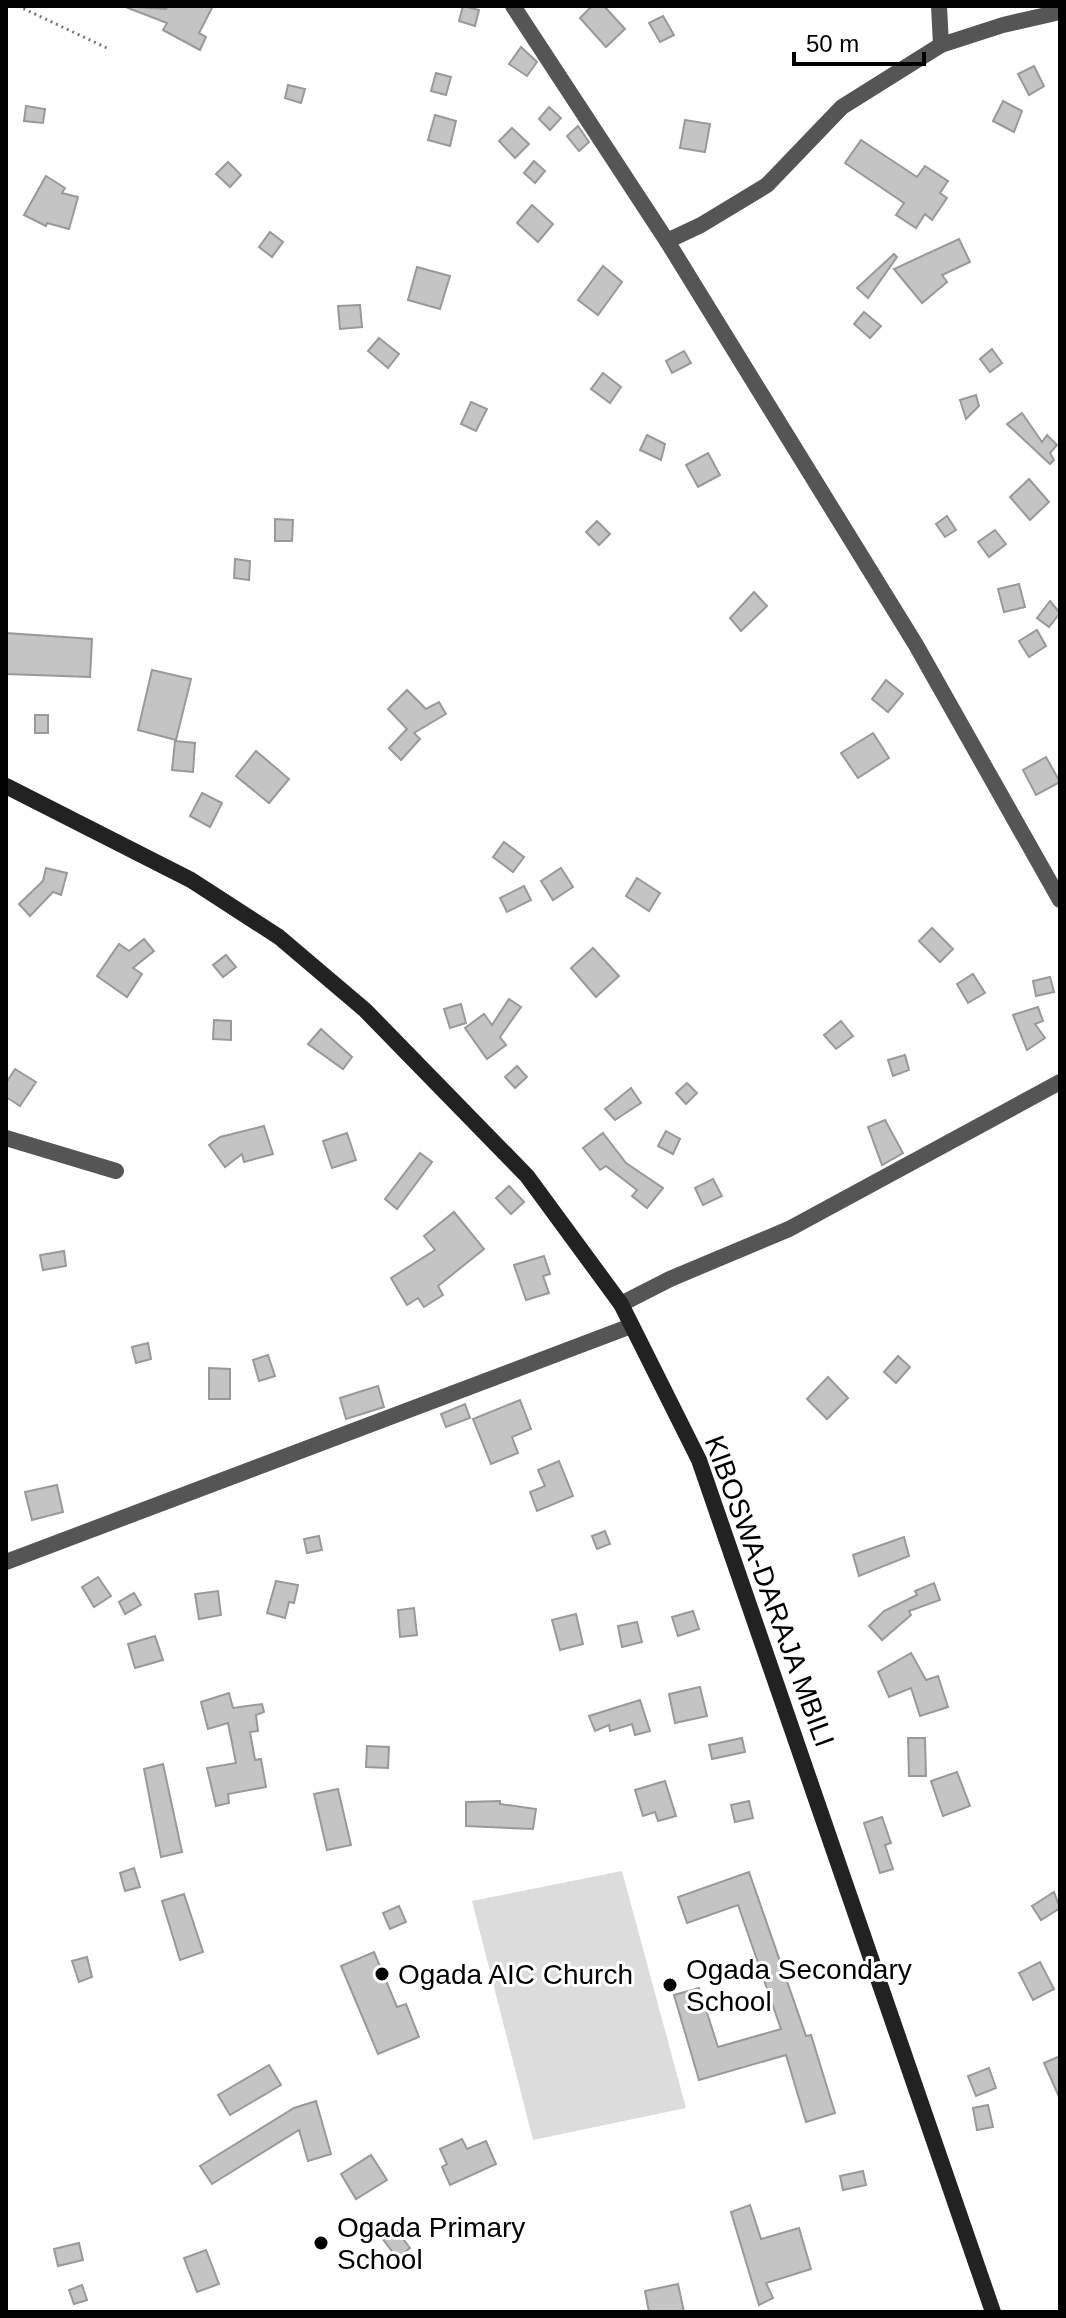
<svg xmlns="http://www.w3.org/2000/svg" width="1066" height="2318" viewBox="0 0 1066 2318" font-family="Arial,sans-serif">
<rect width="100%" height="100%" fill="#fff"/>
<!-- green -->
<polygon fill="#dcdcdc" points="622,1871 686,2108 533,2140 472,1901"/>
<!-- building -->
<g fill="#c4c4c4" stroke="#999" stroke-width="2">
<polygon points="123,6 166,9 168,6 213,6 199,33 206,37 200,50 163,30 167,23"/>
<polygon points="463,6 479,10 475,26 459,21"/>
<polygon points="592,6 604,6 625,29 606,47 580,18"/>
<polygon points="663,16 674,35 660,42 649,23"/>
<polygon points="521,47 537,62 527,76 509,64"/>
<polygon points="1034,66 1044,86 1029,95 1018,74"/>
<polygon points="436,73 451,77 446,95 431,91"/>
<polygon points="288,85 305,89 301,103 285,98"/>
<polygon points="1003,101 1022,111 1014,132 993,121"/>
<polygon points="26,106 45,109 43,123 24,121"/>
<polygon points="549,107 561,118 550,130 539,119"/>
<polygon points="435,115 456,121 450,146 428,140"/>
<polygon points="685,120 710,124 705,152 680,148"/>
<polygon points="578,126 589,142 579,151 567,136"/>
<polygon points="512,128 529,144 515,158 499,141"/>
<polygon points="861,140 917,177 925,166 948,181 940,193 947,198 932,220 925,214 916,228 896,215 904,203 845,163"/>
<polygon points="534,161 545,171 535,183 524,173"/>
<polygon points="228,162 241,175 230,187 216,174"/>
<polygon points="46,176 65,188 62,193 78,197 69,229 47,223 46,226 24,215"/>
<polygon points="532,205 553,224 538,242 517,223"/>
<polygon points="270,232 283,242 272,257 259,247"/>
<polygon points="959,239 970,262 942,275 947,282 922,303 894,269"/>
<polygon points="894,254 897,257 868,298 857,288"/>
<polygon points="603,266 622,282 598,315 578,300"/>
<polygon points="417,267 450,276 440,309 408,300"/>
<polygon points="360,305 362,327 340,329 338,306"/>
<polygon points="864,312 881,326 870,338 854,324"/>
<polygon points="379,338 399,354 388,368 368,351"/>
<polygon points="992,349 1002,363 990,372 980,359"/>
<polygon points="684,351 691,363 672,373 666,361"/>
<polygon points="603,373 621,387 610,403 591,389"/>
<polygon points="976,395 979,406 966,419 960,400"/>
<polygon points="471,402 487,409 476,431 461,424"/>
<polygon points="1022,413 1042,442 1047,435 1057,445 1050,453 1054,460 1050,464 1007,424"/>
<polygon points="647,435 665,444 661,460 640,450"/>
<polygon points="708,453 720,475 698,487 686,465"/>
<polygon points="1029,479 1049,502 1030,520 1010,497"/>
<polygon points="947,516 956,530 945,537 936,524"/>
<polygon points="275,519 293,520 292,541 275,541"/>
<polygon points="597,521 610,534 599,545 586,532"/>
<polygon points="995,530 1006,544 989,557 978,542"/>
<polygon points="235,559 250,561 249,580 234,578"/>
<polygon points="1019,584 1025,607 1004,612 998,589"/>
<polygon points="754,592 767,606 741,631 730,618"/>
<polygon points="1050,601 1060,613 1049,627 1037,618"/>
<polygon points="1037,630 1046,646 1029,657 1019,641"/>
<polygon points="6,633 92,639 90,677 6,674"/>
<polygon points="152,670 191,679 176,740 138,730"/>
<polygon points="886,680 903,694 888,712 872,699"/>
<polygon points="407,690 426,709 439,702 446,714 414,733 420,739 401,760 389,748 407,729 388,709"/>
<rect x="35" y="715" width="13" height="18"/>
<polygon points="873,733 889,758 858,778 841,753"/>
<polygon points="175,741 195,743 193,772 172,770"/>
<polygon points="256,751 289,779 269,803 236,776"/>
<polygon points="1046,757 1060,782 1036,795 1023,770"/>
<polygon points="202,793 222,803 210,827 190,816"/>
<polygon points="504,842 524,857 513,872 493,857"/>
<polygon points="46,868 67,873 61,895 53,892 30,916 19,904 43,881"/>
<polygon points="561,868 573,887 553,900 541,881"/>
<polygon points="637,878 660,893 649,911 626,896"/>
<polygon points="524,886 531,900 507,912 500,898"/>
<polygon points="932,928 953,949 940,962 919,941"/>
<polygon points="144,939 154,951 133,968 142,974 127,997 97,976 119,944 129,951"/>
<polygon points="593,948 619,976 596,997 571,968"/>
<polygon points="226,955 236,967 223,977 213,965"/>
<polygon points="973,974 985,993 968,1003 957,984"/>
<polygon points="1050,977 1054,992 1036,996 1033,981"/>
<polygon points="509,999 521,1007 500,1037 506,1045 487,1059 465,1028 484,1014 492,1025"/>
<polygon points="461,1004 466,1023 450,1028 444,1009"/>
<polygon points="1038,1007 1043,1021 1035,1024 1045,1038 1027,1050 1013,1015"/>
<polygon points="214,1020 231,1021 231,1040 213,1039"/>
<polygon points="841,1021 853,1036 836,1049 824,1035"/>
<polygon points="321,1029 352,1057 343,1069 308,1044"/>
<polygon points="905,1055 909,1070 893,1076 888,1060"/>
<polygon points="517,1066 527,1077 515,1088 505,1077"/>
<polygon points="15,1069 36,1082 20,1106 6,1097 6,1083"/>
<polygon points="687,1083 697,1093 686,1104 676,1093"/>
<polygon points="631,1088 641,1103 615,1120 605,1109"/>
<polygon points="885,1120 903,1153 882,1165 868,1127"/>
<polygon points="264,1126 273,1154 244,1162 242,1154 225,1167 209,1145 220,1137"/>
<polygon points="666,1131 680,1139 673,1154 658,1146"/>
<polygon points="347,1133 356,1160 332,1168 323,1141"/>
<polygon points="603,1133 626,1163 663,1188 647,1208 632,1196 637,1190 606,1166 600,1170 583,1148"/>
<polygon points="420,1153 432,1162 397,1209 385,1199"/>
<polygon points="713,1179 722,1196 703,1205 695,1188"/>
<polygon points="509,1186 524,1202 511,1214 496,1198"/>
<polygon points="454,1212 484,1249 438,1286 443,1295 424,1307 418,1298 407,1305 391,1278 435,1250 424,1236"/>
<polygon points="64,1251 66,1266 43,1270 40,1255"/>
<polygon points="544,1256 550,1274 543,1276 549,1293 526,1300 514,1265"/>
<polygon points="148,1343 151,1359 136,1363 132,1347"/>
<polygon points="268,1355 275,1376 259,1381 253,1360"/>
<polygon points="898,1356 910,1367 896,1383 884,1372"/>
<polygon points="209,1368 230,1369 230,1399 209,1399"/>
<polygon points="828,1377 848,1398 827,1419 807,1399"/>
<polygon points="378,1386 384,1407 346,1419 340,1398"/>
<polygon points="520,1400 531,1429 512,1437 518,1453 491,1464 473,1419"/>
<polygon points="465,1404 470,1418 446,1427 441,1414"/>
<polygon points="559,1461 573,1496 537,1511 530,1492 545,1486 538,1470"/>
<polygon points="57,1485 63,1512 32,1520 25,1492"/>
<polygon points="605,1531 610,1544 597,1549 592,1536"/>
<polygon points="319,1536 322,1550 307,1553 304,1539"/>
<polygon points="904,1537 909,1556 859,1576 853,1555"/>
<polygon points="98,1577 111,1596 94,1607 82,1587"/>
<polygon points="276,1581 298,1585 294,1603 289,1602 285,1618 267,1613"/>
<polygon points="934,1583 940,1600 909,1611 911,1615 882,1640 869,1626 884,1611 917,1595 915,1591"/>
<polygon points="218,1591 221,1615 199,1619 195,1594"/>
<polygon points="134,1593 141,1605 125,1614 119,1602"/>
<polygon points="414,1608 417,1635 400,1637 398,1610"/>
<polygon points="693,1611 699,1629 678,1636 672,1617"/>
<polygon points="576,1614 583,1644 560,1650 552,1620"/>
<polygon points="637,1622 642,1642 622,1647 618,1626"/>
<polygon points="155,1636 163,1660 135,1668 128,1644"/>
<polygon points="911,1653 926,1680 938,1676 948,1707 920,1716 911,1688 889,1697 878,1672"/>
<polygon points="700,1687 707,1716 675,1723 669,1694"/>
<polygon points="229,1693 233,1708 262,1704 264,1712 256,1715 258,1731 250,1732 255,1760 261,1759 266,1787 228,1794 229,1803 216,1806 207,1768 236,1763 228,1723 208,1729 201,1702"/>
<polygon points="640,1700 650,1731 635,1735 632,1724 610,1731 609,1725 595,1731 589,1716"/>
<polygon points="742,1738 745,1752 712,1759 709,1745"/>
<polygon points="908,1738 925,1738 926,1776 909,1776"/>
<polygon points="367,1746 389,1747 388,1768 366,1767"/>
<polygon points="163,1764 182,1852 161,1857 144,1769"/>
<polygon points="957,1772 970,1806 943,1816 931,1781"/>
<polygon points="665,1781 676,1816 658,1821 655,1812 643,1816 635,1790"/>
<polygon points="338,1789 351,1845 327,1850 314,1794"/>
<polygon points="500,1801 500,1804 536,1809 533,1829 466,1826 466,1802"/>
<polygon points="749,1801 753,1818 735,1822 731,1805"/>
<polygon points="882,1817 891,1843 885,1845 893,1869 880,1873 864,1823"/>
<polygon points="134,1868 140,1887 125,1891 120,1873"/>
<polygon points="749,1872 806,2036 811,2035 835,2113 806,2122 786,2055 699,2080 674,1995 699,1988 718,2047 781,2029 738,1905 687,1923 678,1897"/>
<polygon points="1054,1892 1060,1908 1041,1920 1032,1906"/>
<polygon points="184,1894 203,1952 180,1960 162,1901"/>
<polygon points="399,1906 406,1922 390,1929 383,1913"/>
<polygon points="374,1952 397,2007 406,2004 419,2037 378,2054 341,1966"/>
<polygon points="87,1957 92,1977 79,1982 72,1961"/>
<polygon points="1040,1962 1054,1989 1033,2000 1019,1973"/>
<polygon points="1060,2056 1060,2099 1044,2063"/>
<polygon points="269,2065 281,2085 230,2115 218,2095"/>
<polygon points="989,2068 996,2088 976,2096 968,2076"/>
<polygon points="316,2101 331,2154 308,2161 299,2130 212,2184 200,2166 294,2108"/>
<polygon points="988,2105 993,2127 977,2130 973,2108"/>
<polygon points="462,2139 467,2149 486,2141 496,2164 450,2185 442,2167 447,2164 440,2149"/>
<polygon points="371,2155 387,2180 356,2199 341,2174"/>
<polygon points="863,2171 866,2185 843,2190 840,2176"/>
<polygon points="750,2205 761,2239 799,2228 811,2269 766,2283 773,2298 759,2305 731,2212"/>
<polygon points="392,2224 410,2248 397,2258 379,2234"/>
<polygon points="79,2243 83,2260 58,2266 54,2249"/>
<polygon points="206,2250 219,2284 197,2292 184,2258"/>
<polygon points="678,2284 684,2312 649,2312 645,2291"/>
<polygon points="82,2285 87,2300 74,2304 69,2290"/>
</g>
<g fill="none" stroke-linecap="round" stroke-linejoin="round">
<!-- path -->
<polyline stroke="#777" stroke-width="3" stroke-dasharray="2 4" stroke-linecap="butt" points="18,6 109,49"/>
<!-- street -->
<g stroke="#555" stroke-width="16">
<polyline points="513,6 667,241 701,225 767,185 842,107 941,45 1003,25 1060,12"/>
<polyline points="939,6 941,45"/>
<polyline points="667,241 916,645 1060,900"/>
<polyline points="6,1138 116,1171"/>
<polyline points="621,1304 670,1279 789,1229 1060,1082"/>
<polyline points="6,1562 631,1326"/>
</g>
<!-- secondary -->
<polyline stroke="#222" stroke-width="16" points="6,786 191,880 279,937 365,1010 527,1176 621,1304 699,1460 993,2312"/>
</g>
<!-- markers -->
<g fill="#000" stroke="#fff" stroke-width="3">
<circle cx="382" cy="1974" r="8"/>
<circle cx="670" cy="1985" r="8"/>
<circle cx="321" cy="2243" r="8"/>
</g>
<g text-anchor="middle" stroke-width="6" stroke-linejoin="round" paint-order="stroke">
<!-- street labels -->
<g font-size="28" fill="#000" stroke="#fff">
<text transform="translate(770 1591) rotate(70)" y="10">KIBOSWA-DARAJA MBILI</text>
</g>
<!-- poi labels -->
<g font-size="28" fill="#000" stroke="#fff" text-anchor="start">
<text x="686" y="1979">Ogada Secondary<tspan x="686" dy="32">School</tspan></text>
<text x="398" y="1984">Ogada AIC Church</text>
<text x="337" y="2237">Ogada Primary<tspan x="337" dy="32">School</tspan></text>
</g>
</g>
<!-- border -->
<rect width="1066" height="2318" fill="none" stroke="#000000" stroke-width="16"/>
<!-- scale -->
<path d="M794 52v12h130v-12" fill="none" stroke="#000000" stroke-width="4"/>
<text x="806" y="52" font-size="24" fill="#000000" stroke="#ffffff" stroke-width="6" paint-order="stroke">50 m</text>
</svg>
